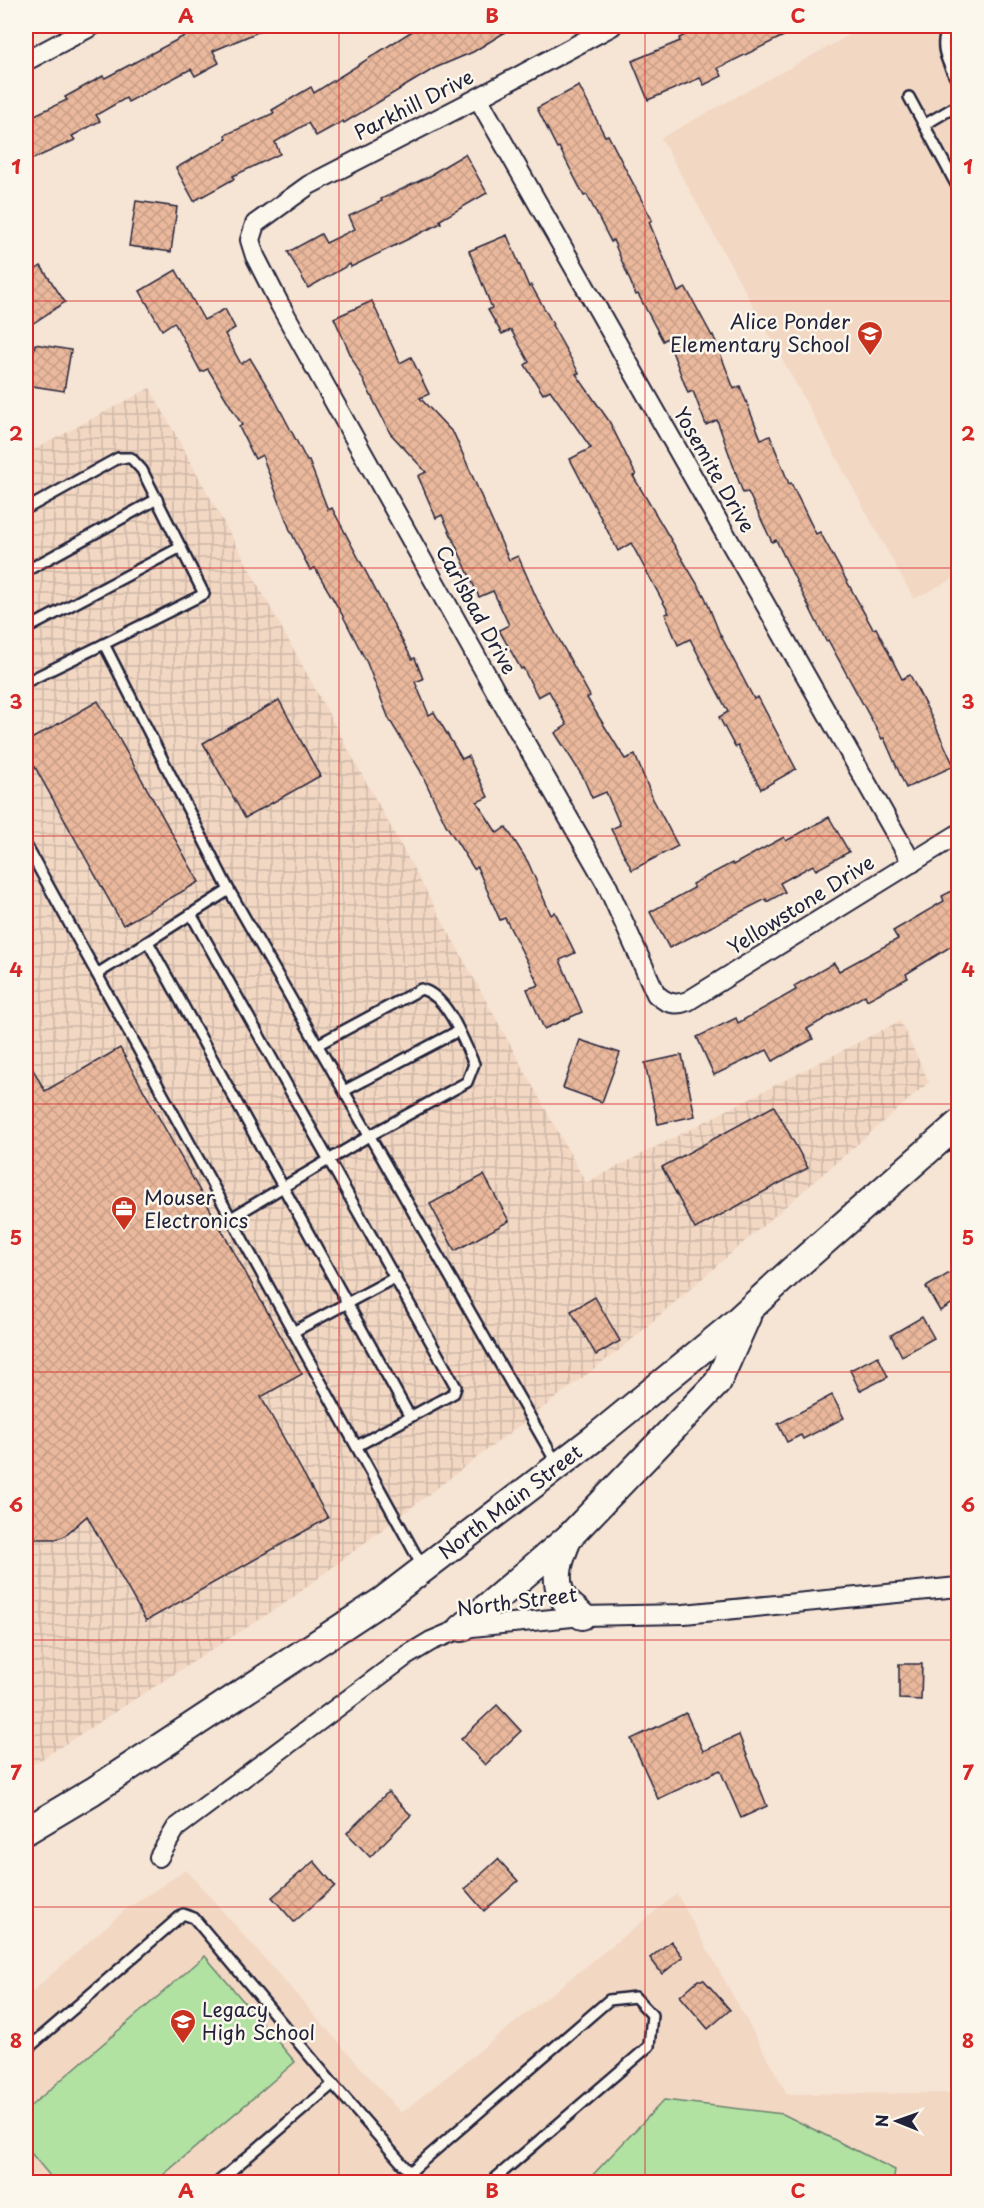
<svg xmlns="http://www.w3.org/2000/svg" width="984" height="2208" viewBox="0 0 984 2208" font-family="'Playpen Sans',sans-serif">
<defs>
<pattern id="industrial-grid" width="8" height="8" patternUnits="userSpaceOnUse" patternTransform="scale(1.5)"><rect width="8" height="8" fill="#f2d7c3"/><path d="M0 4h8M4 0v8" fill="none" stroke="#cfb8a8"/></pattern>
<pattern id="building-cross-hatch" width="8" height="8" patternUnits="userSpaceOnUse" patternTransform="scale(1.5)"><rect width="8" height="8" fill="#eab89c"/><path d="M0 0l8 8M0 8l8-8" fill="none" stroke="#c89e87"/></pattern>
</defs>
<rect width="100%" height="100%" fill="#f6e4d4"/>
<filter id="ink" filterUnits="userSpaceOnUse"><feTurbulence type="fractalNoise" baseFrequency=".0167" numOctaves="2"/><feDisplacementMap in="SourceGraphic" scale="12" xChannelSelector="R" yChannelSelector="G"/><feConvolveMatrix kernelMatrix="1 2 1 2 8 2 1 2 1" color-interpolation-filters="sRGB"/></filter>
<g filter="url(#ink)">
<!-- built -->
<g fill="#f2d7c3">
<polygon points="866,26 958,26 958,576 914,599 661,138"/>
<polygon points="186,1870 401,2113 677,1894 787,2094 958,2093 958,2182 26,2182 26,1997 125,1910"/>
</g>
<!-- industrial -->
<polygon fill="url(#industrial-grid)" points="150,388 586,1183 900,1021 929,1082 623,1347 288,1601 26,1769 26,454"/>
<!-- pitch -->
<g fill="#b1e2a2" stroke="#6a826e" stroke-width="1.5">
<polygon points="205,1956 295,2062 155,2182 55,2182 26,2147 26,2110"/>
<polygon points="664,2100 783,2114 895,2170 893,2182 586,2182"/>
</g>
<!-- building -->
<g fill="url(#building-cross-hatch)" stroke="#22223b" stroke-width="1.5">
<polygon points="203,26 272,26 213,51 219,63 195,76 191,69 128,102 126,98 96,115 100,121 72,136 75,140 26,162 26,119 67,100 65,97 103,76 105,78"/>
<polygon points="420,26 515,26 473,52 435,68 344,123 343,121 316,136 308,123 275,142 280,154 233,176 234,179 194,201 176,168 227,139 225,135 274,113 272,110 311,87 314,93"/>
<polygon points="702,26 804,26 718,68 722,76 704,85 700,78 648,100 632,61 680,41 679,38"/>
<polygon points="579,86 605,136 608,135 652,220 649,222 678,292 686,288 712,336 713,335 734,389 740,386 761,439 770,436 789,484 791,483 816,534 820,532 873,629 876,628 902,679 910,675 930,714 954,766 906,788 884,738 882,739 828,640 826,641 776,540 772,542 748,492 743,493 717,420 706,425 693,391 688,393 667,338 663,341 638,294 636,295 613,240 611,242 587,195 584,196 559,147 557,148 537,108"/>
<polygon points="465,154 487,193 440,220 441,223 351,267 350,264 308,288 288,252 321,234 326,243 355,229 349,216 382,201 381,199 434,174 433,173"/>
<polygon points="136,201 177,207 171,252 129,246"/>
<polygon points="507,235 529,287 531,285 553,324 552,325 579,373 576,374 609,421 636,475 633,476 705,597 719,632 754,699 758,697 796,769 761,789 738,746 735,747 719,717 728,712 690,639 678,645 665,614 669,613 631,543 618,551 570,459 591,448 550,390 543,394 525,365 529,362 511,330 502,334 488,310 492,308 469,251"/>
<polygon points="41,266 65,302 32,324 26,314 26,276"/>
<polygon points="176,270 204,320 225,309 235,328 225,334 241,364 250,358 273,396 307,461 309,461 328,510 332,508 412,659 415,658 423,679 415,682 429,715 434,712 462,759 468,756 488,797 477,802 497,833 506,827 528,862 551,915 555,912 575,953 560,960 582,1012 544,1029 527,989 539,985 505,918 500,920 477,867 474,869 446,825 420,770 389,719 367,663 343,616 315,568 310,570 290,530 262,455 255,459 239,427 242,425 208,369 201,372 174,322 162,330 140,291"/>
<polygon points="372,301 400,363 411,357 429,394 420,398 454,434 509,560 518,556 537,599 590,696 587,698 625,759 635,755 653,799 678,846 632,870 611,829 620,825 606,792 592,798 583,777 555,733 567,725 549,691 538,697 523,668 521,669 499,630 509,625 493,591 479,597 442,515 436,518 418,476 426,472 390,433 352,358 334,318"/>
<polygon points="35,344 71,350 64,391 26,385 26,361 32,362"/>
<polygon points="279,700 320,776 245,818 203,743"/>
<polygon points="98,701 199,882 123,925 26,751 26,742"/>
<polygon points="829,817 849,852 816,870 813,865 780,883 785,892 767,902 766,899 669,948 650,912 694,888 692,884 732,863 733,865 784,837 786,841"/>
<polygon points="958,888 958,942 906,974 908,978 867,1000 865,995 807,1029 813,1039 773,1061 767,1050 714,1075 697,1037 736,1018 738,1023 796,990 794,986 834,963 839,971 898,939 893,931 944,901 942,896"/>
<polygon points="580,1040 620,1053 602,1102 563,1088"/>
<polygon points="120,1048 302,1374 261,1397 328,1518 146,1621 87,1516 63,1537 56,1539 37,1539 26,1532 26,1057 45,1091"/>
<polygon points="682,1055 695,1116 658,1124 645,1063"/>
<polygon points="774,1106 808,1168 695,1229 662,1167"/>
<polygon points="484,1175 509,1221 455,1251 430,1204"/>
<polygon points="958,1268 958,1300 940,1311 926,1287"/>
<polygon points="595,1297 620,1341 596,1355 571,1311"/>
<polygon points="922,1317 934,1338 902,1356 891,1335"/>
<polygon points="878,1356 888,1377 860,1391 850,1370"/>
<polygon points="832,1395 844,1418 803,1439 801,1435 787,1442 778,1424"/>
<polygon points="899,1664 922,1664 921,1700 899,1699"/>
<polygon points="497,1705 521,1731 485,1765 461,1739"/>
<polygon points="686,1713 703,1751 739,1735 767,1806 741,1818 720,1770 658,1799 631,1739"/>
<polygon points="388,1792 411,1815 370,1857 347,1833"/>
<polygon points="498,1859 518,1881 484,1911 465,1889"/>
<polygon points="314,1861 335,1886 294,1922 272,1897"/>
<polygon points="671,1941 683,1957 662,1974 650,1958"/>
<polygon points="698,1980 704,1980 730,2010 708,2029 680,1996"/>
</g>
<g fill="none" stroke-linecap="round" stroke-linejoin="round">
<defs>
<g id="lane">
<path d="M952,26C934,42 950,67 958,83"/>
<polyline points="909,97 958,188"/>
<polyline points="924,125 958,105"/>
<polyline points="26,509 118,458 131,458 142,470 204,594 104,644"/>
<polyline points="26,571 157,499"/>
<polyline points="26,629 181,547"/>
<polyline points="26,682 104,644 229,890"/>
<polyline points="26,845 422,1566"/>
<polyline points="191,914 456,1387 454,1393 357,1446"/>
<polyline points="148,942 410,1417"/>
<polyline points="97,974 229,890 557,1464"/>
<polyline points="344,1091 458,1031"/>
<path d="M231,1218L369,1136L467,1082L474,1064C463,1040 448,996 421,989L317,1045"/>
<polyline points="293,1332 396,1277"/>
<polyline points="26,2050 183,1914 194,1918 333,2084 218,2182"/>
<polyline points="333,2084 418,2182"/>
<polyline points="410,2172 609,2000 635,1997 652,2015 649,2046 491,2182"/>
</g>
<g id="street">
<path d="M612,26L478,98L309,185L255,224L250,240L255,256L280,305L500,699L606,883L656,994C666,1003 675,1006 688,1001L958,834"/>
<polyline points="26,61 92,26"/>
<polyline points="478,98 912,863"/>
<polyline points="159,1857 176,1828 406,1656 431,1641 462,1628 582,1616 684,1614 958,1587"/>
</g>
<g id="secondary">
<path d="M569,1537C561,1556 551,1579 564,1599C569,1605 577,1611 582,1616"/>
<polyline points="462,1628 569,1537 718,1382 747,1317"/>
<path id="s1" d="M26,1831L93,1791L383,1600L593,1439L730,1327L792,1270L958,1124"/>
</g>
</defs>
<!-- lane casing -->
<use href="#lane" stroke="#22223b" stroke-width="14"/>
<!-- street casing -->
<use href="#street" stroke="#22223b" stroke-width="22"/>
<!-- secondary casing -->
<use href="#secondary" stroke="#22223b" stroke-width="30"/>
<!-- lane -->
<use href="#lane" stroke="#fbf7ec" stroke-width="9"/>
<!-- street -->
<use href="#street" stroke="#fbf7ec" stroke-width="18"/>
<!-- secondary -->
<use href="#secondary" stroke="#fbf7ec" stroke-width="26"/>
</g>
</g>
<!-- grid -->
<path fill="none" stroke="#d62828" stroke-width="1.5" stroke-opacity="0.55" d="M339,26V2182M645,26V2182M26,301H958M26,568H958M26,836H958M26,1104H958M26,1372H958M26,1640H958M26,1907H958"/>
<!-- icons -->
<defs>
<symbol id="school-pin" viewBox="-11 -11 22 30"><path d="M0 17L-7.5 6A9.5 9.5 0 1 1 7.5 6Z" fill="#c8321e" stroke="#fbf7ec"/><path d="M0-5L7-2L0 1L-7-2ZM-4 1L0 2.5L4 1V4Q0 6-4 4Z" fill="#fff"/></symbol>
<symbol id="office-pin" viewBox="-11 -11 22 30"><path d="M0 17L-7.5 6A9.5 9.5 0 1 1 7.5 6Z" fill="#c8321e" stroke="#fbf7ec"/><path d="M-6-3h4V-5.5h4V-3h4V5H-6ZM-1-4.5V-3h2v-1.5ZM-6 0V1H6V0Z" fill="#fff"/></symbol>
</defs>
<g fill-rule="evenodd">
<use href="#school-pin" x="855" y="319" width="30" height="40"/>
<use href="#office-pin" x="109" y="1194" width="30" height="40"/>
<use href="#school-pin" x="168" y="2007" width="30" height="40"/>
</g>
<g text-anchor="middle" stroke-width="5" stroke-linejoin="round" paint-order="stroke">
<!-- street labels -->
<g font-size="20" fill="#22223b" stroke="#fbf7ec">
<text transform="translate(414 105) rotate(-27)" y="7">Parkhill Drive</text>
<text transform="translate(714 470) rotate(60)" y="7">Yosemite Drive</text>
<text transform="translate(476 610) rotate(61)" y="7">Carlsbad Drive</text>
<text transform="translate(801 905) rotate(-32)" y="7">Yellowstone Drive</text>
<text dy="7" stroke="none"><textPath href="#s1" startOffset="586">North Main Street</textPath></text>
<text transform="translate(517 1602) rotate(-7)" y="7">North Street</text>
</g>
<!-- poi labels -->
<g font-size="20" fill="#22223b" stroke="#fbf7ec" text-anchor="start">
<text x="850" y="329" text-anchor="end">Alice Ponder<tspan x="850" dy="23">Elementary School</tspan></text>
<text x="144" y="1205">Mouser<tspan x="144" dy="23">Electronics</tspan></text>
<text x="202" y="2017">Legacy<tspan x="202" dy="23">High School</tspan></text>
</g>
</g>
<!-- margin -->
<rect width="984" height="2208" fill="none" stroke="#fbf7ec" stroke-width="66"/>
<!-- north arrow -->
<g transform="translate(897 2121) rotate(271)" stroke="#fbf7ec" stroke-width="4.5" paint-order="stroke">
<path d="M0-4.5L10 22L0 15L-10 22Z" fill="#22223b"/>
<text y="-9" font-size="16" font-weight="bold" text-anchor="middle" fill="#22223b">N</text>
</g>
<rect x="33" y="33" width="918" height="2142" fill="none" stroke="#d62828" stroke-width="2"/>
<g font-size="20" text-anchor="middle" font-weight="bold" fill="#d62828">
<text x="186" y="23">A</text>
<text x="492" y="23">B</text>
<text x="798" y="23">C</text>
<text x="16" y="174">1</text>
<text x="968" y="174">1</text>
<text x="16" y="441">2</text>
<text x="968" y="441">2</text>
<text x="16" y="709">3</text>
<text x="968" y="709">3</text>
<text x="16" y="977">4</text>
<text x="968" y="977">4</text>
<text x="16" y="1245">5</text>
<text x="968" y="1245">5</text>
<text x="16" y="1512">6</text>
<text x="968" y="1512">6</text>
<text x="16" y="1780">7</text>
<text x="968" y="1780">7</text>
<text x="16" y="2048">8</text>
<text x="968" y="2048">8</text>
<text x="186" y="2198">A</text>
<text x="492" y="2198">B</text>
<text x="798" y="2198">C</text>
</g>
</svg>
